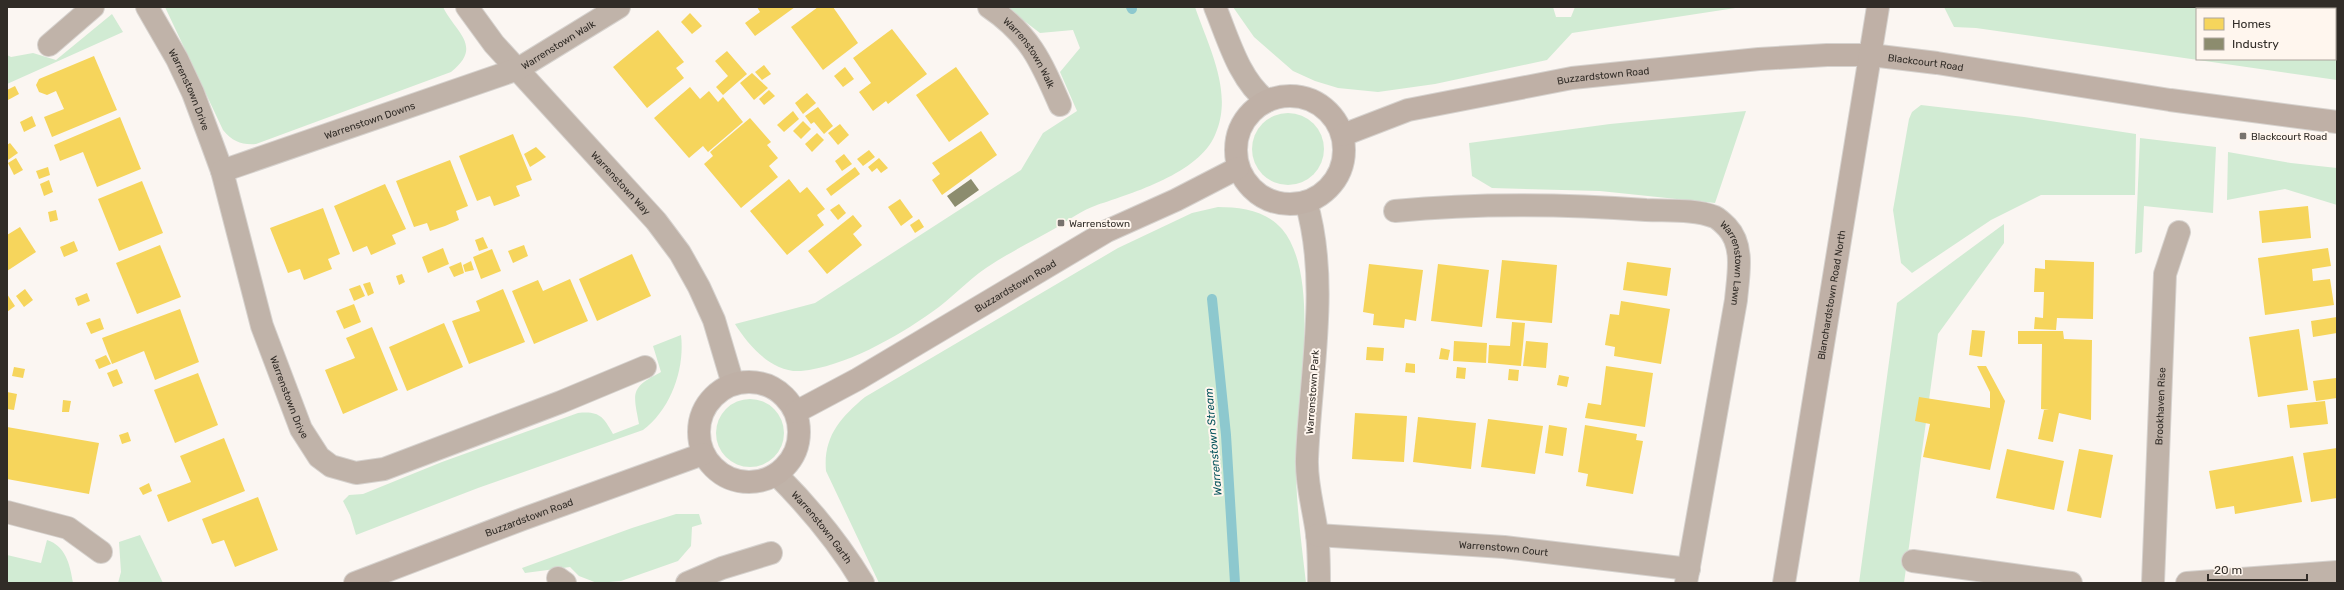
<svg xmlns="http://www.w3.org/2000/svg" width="2344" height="590" viewBox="0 0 2344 590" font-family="Rubik,sans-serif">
<rect width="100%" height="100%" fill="#fbf6f2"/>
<!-- green -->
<g fill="#d1ebd3" fill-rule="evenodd">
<path d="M165,7H443C455,32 484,46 451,72L256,144C242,145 233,142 223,130Z"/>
<path d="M1006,7H1195C1209,48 1234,93 1215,135C1199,173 1133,193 1097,205C1082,210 1067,221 1054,229C1031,242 1008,253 986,268C967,281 951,299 932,312C897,337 844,367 801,371C772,373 748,345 735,324L815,303L1021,170L1043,133L1077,111L1060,72L1080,48L1073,30L1040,33Z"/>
<polygon points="1233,7 1553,7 1556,17 1571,17 1575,7 1742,7 1572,33 1547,60 1435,84 1378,92 1338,88 1315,81 1293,71 1254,37"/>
<path d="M1944,7H2337V80L1976,28L1954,27ZM2197,9H2335V59H2197Z"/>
<polygon points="112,14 123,32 7,84 7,55 11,57 33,53 56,60"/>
<polygon points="1921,105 2024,117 2136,134 2135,195 2041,195 1991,220 1912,273 1901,263 1893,210 1909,119 1912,112"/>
<polygon points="1746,111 1715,203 1600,191 1492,188 1472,176 1469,143 1610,124"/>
<circle cx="1288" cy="149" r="36"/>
<polygon points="2140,138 2216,147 2213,213 2144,206 2142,252 2135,254"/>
<polygon points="2228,152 2291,163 2337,168 2337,205 2285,189 2227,200"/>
<path d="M1218,207C1241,207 1267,211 1282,229C1321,275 1298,395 1296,453C1295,496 1301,540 1306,583H879L826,471C823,437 840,418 865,397L1118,248L1192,213Z"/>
<polygon points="2004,224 2004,243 1938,334 1904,583 1859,583 1897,303"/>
<path d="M681,335C685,369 671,409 643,430L478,488L356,535L350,515L343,501L349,495L363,494L442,462L578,413C599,411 603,416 613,434L639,424C633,392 630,388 661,372L653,346Z"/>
<circle cx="750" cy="433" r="34"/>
<polygon points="676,514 699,514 702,524 692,527 691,546 678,561 621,581 597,583 579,576 570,567 525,573 522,568 632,528"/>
<polygon points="140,535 163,583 118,583 121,572 119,542"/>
<path d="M47,540C66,546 70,565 73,583H7V555L41,563Z"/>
</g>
<!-- homes -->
<g fill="#f6d55c">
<polygon points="757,7 795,7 755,36 745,23 760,12"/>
<polygon points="818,7 833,7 858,43 823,70 791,27"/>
<polygon points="690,13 702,26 692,34 681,22"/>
<polygon points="892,29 927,74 888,104 886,101 873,111 859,92 871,83 853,58"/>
<polygon points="658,30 684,62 676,68 684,78 647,108 613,67"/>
<polygon points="727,51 747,74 723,95 716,87 728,76 715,61"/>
<polygon points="94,56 117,110 52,137 44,117 64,109 56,91 47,95 39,92 36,85 39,79"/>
<polygon points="764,65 771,74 762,80 755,72"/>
<polygon points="845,67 854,79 843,87 834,76"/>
<polygon points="956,67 989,114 949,142 916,95"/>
<polygon points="752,73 768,88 754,100 740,83"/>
<polygon points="15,86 19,94 8,100 7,90"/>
<polygon points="690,87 700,99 709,91 718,102 723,97 743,122 708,152 703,146 689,158 654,118"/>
<polygon points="769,90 775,96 764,105 759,99"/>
<polygon points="807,93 816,103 803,114 795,103"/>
<polygon points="818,107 833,126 824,134 814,122 811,124 805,116"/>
<polygon points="793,111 799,119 784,132 777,125"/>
<polygon points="32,116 36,126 24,132 20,122"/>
<polygon points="120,117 141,169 97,187 83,152 60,161 54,145"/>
<polygon points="750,118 771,142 767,145 778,158 769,166 778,177 741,208 704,164 713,156 710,152"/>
<polygon points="803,121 811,129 801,139 793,131"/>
<polygon points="840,124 849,135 838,145 828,133"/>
<polygon points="981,131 997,155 942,195 932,180 940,174 932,163"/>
<polygon points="817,133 824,140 812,152 805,144"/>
<polygon points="513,134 532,180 516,186 520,196 508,201 494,206 490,196 477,201 459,156"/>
<polygon points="10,143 18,153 8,160 7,145"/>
<polygon points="536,147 546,157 530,167 524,154"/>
<polygon points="869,150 875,157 863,166 857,159"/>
<polygon points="844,154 852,164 842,171 835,161"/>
<polygon points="16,158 23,170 14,175 8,163"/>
<polygon points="879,158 888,168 881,173 877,168 872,172 868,167"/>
<polygon points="450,160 468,206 456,211 459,220 445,226 430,231 427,223 414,227 396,181"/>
<polygon points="48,167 50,175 39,179 36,171"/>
<polygon points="855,167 860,174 831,196 826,189"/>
<polygon points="789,179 800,193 807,187 825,209 817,215 824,225 787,255 750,211"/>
<polygon points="49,180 53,192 44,196 40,184"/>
<polygon points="142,181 163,233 119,251 98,199"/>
<polygon points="385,184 406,229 392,235 396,244 371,255 367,246 353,252 334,206"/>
<polygon points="900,199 913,217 901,226 888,207"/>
<polygon points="839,204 846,213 838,220 830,210"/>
<polygon points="2308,206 2311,238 2262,243 2259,211"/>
<polygon points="323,208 340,254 328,259 332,269 304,280 300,269 288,273 270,228"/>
<polygon points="56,210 58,220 50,222 48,212"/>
<polygon points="853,215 862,226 853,234 862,245 827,274 808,251"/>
<polygon points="919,219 924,227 915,233 910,225"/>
<polygon points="20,227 36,252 7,271 7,235"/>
<polygon points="483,237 488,248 479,251 475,240"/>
<polygon points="74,241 78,251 64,257 60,247"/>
<polygon points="160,245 181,297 137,314 116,263"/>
<polygon points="524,245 528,256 513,263 508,251"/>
<polygon points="443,248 449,264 428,273 422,257"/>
<polygon points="2328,248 2331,266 2312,269 2313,281 2330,279 2334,305 2265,315 2258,258"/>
<polygon points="492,249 501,271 481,279 473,257"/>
<polygon points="632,254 651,296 597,321 579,279"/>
<polygon points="1502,260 1557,265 1552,323 1496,318"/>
<polygon points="2045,260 2094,262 2093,319 2057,318 2056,330 2034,329 2035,317 2043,318 2044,292 2034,292 2035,268 2045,269"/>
<polygon points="471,261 474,270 465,272 463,265"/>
<polygon points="461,262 464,273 454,277 449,267"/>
<polygon points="1627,262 1671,268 1667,296 1623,290"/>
<polygon points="1369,264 1423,270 1416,321 1405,319 1404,328 1373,325 1374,314 1363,312"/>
<polygon points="1438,264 1489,270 1482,327 1431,321"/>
<polygon points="402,274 405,282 399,285 396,276"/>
<polygon points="570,279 588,321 534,344 512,291 538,280 543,291"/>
<polygon points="370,282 374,293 368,296 363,284"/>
<polygon points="360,285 365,296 354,301 349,289"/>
<polygon points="25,289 33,300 24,307 16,296"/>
<polygon points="503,289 525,342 469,364 452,321 480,311 476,301"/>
<polygon points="87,293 90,301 78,306 75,298"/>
<polygon points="7,294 15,306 7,312"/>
<polygon points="1621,301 1670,309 1661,364 1614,356 1615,347 1605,345 1610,314 1619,315"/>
<polygon points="354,304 361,322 344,329 336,311"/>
<polygon points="180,309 199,362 155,380 144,351 112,364 102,338"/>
<polygon points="2337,317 2337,333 2313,337 2311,321"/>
<polygon points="100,318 104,329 91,334 86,323"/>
<polygon points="1512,322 1525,323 1521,366 1488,363 1489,345 1510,346"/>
<polygon points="444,323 463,367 407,391 389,347"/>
<polygon points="372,327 398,390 343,414 325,370 355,358 346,338"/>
<polygon points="2299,329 2308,390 2258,397 2249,337"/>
<polygon points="1972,330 1985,331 1982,357 1969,355"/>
<polygon points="2018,331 2063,331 2064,339 2092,340 2091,420 2059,413 2053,442 2038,439 2044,410 2049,410 2041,409 2042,344 2018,344"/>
<polygon points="1454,341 1487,343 1486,363 1453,361"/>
<polygon points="1526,341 1548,343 1546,368 1523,366"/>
<polygon points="1367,347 1384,348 1383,361 1366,360"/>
<polygon points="1441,348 1450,350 1448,360 1439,359"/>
<polygon points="106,355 111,364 99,369 95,360"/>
<polygon points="1406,363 1415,364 1415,373 1405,372"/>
<polygon points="1606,366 1653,373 1645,427 1585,418 1588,403 1601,405"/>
<polygon points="1977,366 1986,366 2005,401 1990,470 1923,457 1930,424 1915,421 1919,397 1990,408 1990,392"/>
<polygon points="14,367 25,369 23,378 12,376"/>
<polygon points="1457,367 1466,368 1465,379 1456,378"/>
<polygon points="117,369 123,383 113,387 107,373"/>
<polygon points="1509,369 1519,370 1518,381 1508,380"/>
<polygon points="198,373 218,425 175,443 154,390"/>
<polygon points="1559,375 1569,377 1567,387 1557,385"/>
<polygon points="2336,378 2337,398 2316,401 2313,381"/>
<polygon points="7,392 17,394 14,410 7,409"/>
<polygon points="63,400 71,401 69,412 62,412"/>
<polygon points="2325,401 2328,424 2290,428 2287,405"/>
<polygon points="1355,413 1407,416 1404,462 1352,459"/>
<polygon points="1418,417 1476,423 1471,469 1413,462"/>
<polygon points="1488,419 1543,426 1535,474 1481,467"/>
<polygon points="1549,425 1567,428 1563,456 1545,453"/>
<polygon points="1585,425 1637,434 1636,440 1643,441 1633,494 1586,486 1588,474 1578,472"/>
<polygon points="7,427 99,443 89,494 7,479"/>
<polygon points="128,432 131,441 122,444 119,435"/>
<polygon points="224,438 245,491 168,522 157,495 191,482 180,456"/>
<polygon points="2337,448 2337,498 2311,502 2303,453"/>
<polygon points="2007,449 2064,461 2054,510 1996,498"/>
<polygon points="2079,449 2113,455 2101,518 2067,511"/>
<polygon points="2293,456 2302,502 2235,514 2234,506 2216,509 2209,471"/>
<polygon points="149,483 152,491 143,495 139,488"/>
<polygon points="258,497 278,550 235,567 224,540 212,544 202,519"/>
</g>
<!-- industry -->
<polygon fill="#8c8c6e" points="971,179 979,190 955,207 947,196"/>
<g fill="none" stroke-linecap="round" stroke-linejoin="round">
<!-- stream -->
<g stroke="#8dc8ce" stroke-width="10">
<polyline points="1131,7 1132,9"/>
<polyline points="1212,299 1226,435 1235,583"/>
</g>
<defs>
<g id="street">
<path id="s1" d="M147,7L177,59L193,93L211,141L222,171L262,326L301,429L319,457L331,466L356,473L384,469L561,402L645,367"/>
<path id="s2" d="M467,7L494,44L656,221L680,253L699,287L714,320L733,384"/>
<path id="s3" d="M989,7C1030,35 1041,61 1060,105"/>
<path d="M1215,7C1228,38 1239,80 1267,101"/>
<polyline points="49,45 93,7"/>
<path id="s4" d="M222,171L518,69L619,7"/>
<path d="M1306,202C1330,282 1310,377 1307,459C1306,485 1314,509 1317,534C1319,550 1319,567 1319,583"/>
<path id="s5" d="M1395,211C1478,203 1563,204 1646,210C1668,211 1695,209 1715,217C1719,219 1724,224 1727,227C1745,246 1738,276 1736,300L1686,583"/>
<path id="s6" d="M777,475C810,508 839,543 863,583"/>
<polyline points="7,512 68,528 101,552"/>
<path id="s7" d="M1317,535L1504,547L1689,569"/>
<polyline points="1913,561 2071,583"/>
<polyline points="558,578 565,583"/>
<polyline points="687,583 722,568 771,553"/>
<path id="s8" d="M2153,583L2165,274L2179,232"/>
<polyline points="2187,583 2337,572"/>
</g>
<g id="secondary">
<circle cx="1290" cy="150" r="54"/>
<path id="s9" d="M1343,135L1408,110L1572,78L1759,59L1827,55H1871L1937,63L2170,100L2337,122"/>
<circle cx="749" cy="432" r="50"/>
<path id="s10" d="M796,412L858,379L1107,231L1176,200L1238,168"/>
<path id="s11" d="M355,583L523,519L703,454"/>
<path id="s12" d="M1784,583L1878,7"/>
</g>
</defs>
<!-- street casing -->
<use href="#street" stroke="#d6d2ce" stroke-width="24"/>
<!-- secondary casing -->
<use href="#secondary" stroke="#d6d2ce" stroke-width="24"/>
<!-- street -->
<use href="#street" stroke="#c0b3a9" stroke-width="22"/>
<!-- secondary -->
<use href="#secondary" stroke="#bfb0a6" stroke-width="22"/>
</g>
<!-- markers -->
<g fill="#78736e" stroke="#fff6ee" stroke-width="1.5">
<rect x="2239" y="132" width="8" height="8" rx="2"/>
<rect x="1057" y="219" width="8" height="8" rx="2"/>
</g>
<g text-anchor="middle" stroke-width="4" stroke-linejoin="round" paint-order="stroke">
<!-- street labels -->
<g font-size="10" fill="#312c27" stroke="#fff6ee">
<text dy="4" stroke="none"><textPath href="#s4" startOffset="360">Warrenstown Walk</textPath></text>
<text dy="4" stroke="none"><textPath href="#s3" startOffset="62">Warrenstown Walk</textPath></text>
<text dy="4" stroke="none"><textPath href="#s9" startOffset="592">Blackcourt Road</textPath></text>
<text dy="4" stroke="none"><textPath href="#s9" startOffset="268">Buzzardstown Road</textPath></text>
<text dy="4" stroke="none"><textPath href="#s1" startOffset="93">Warrenstown Drive</textPath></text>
<text dy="4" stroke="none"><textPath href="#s4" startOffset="156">Warrenstown Downs</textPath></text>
<text dy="4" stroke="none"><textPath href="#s2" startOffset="234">Warrenstown Way</textPath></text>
<text dy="4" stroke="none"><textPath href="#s5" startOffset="374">Warrenstown Lawn</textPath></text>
<text dy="4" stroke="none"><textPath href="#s10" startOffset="253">Buzzardstown Road</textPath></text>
<text dy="4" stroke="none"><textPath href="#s12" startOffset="292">Blanchardstown Road North</textPath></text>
<text transform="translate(1312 392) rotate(-86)" y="4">Warrenstown Park</text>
<text dy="4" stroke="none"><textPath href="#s1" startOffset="417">Warrenstown Drive</textPath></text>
<text dy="4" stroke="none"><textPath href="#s8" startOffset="177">Brookhaven Rise</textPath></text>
<text dy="4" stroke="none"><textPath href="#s11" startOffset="186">Buzzardstown Road</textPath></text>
<text dy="4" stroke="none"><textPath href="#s6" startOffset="69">Warrenstown Garth</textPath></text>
<text dy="4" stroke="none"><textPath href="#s7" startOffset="187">Warrenstown Court</textPath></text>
</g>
<!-- poi labels -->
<g font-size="10" fill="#312c27" stroke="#fff6ee" text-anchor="start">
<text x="2251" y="140">Blackcourt Road</text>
<text x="1069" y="227">Warrenstown</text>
</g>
<!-- water labels -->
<g font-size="11" font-style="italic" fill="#005059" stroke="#fff6ee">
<text transform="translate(1213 442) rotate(-95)" y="4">Warrenstown Stream</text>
</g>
</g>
<!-- border -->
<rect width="2344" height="590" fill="none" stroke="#312c27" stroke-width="16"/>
<!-- legend -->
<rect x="2196" y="8" width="140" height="52" fill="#fff6ee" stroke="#ada59e"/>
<rect x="2204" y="18" width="20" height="12" fill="#f6d55c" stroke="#ada59e"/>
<text x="2232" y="28" font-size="12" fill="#312c27">Homes</text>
<rect x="2204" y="38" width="20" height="12" fill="#8c8c6e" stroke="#ada59e"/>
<text x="2232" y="48" font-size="12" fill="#312c27">Industry</text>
<!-- scale -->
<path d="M2208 574v6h99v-6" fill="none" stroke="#312c27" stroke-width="2"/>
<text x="2214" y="574" font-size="12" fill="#312c27" stroke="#fff6ee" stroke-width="3" paint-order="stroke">20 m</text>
</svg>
